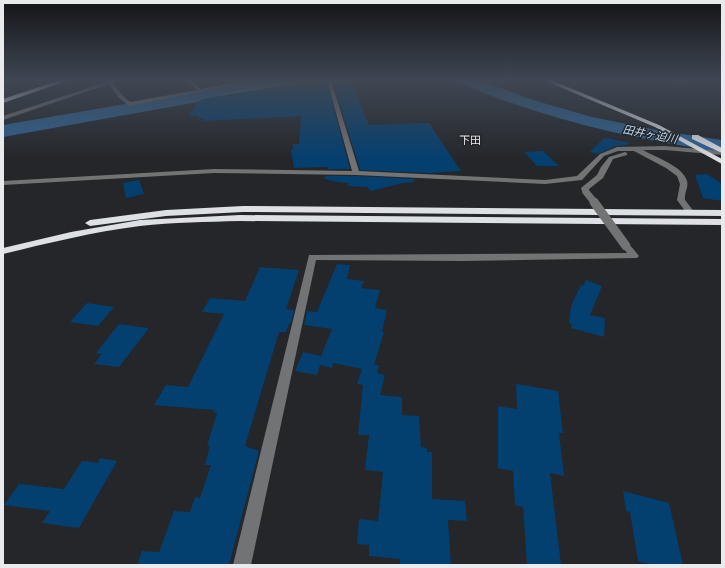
<svg xmlns="http://www.w3.org/2000/svg" width="725" height="568" viewBox="0 0 725 568" font-family="'Golos Text','Noto Sans JP',sans-serif">
<rect width="100%" height="100%" fill="#242629"/>
<g fill="none" stroke-linecap="round" stroke-linejoin="round">
<!-- river -->
<g fill="#2f6396" fill-rule="evenodd">
<polygon points="265,80 300,80 297,83 292,85 3,137 3,125"/>
<path d="M457,80H479L533,100L592,117L656,130L722,140V152C632,139 544,119 460,83Z"/>
</g>
</g>
<!-- building -->
<g fill="#033f6f">
<polygon points="319,80 326,80 350,169 328,169 328,167 294,168 291,150 293,149 293,144 299,144 301,116 203,121 204,118 198,119 199,116 189,116 196,104 202,99 289,85 319,87 318,82 319,82"/>
<polygon points="333,80 348,80 349,83 351,83 369,125 429,123 461,171 428,173 360,170"/>
<polygon points="607,138 630,143 626,145 616,146 598,154 590,152 603,139"/>
<polygon points="543,151 559,166 537,166 524,152"/>
<polygon points="707,174 722,184 722,201 703,198 695,175"/>
<polygon points="325,176 356,176 414,179 414,182 398,184 371,191 367,187 348,186 349,183 338,182 324,179"/>
<polygon points="139,180 144,194 126,198 123,183"/>
<polygon points="337,264 350,265 347,279 364,281 361,288 380,290 375,308 387,310 382,332 384,332 374,365 379,365 377,373 385,375 380,395 402,397 402,415 419,416 421,447 427,448 427,452 432,452 432,499 465,501 467,521 448,520 451,565 400,565 400,559 369,556 369,545 357,544 359,519 378,521 383,472 365,470 369,435 358,435 363,385 357,384 362,369 333,363 332,368 320,365 317,375 295,371 303,352 321,356 332,329 304,325 307,311 317,312"/>
<polygon points="260,267 299,270 286,309 294,310 291,323 290,322 286,332 279,332 245,446 259,451 229,565 137,565 142,551 159,552 174,511 190,512 195,497 200,498 211,465 205,465 210,446 207,446 217,413 213,412 214,410 154,405 166,385 188,387 224,314 202,312 210,298 245,301"/>
<polygon points="586,280 602,286 590,315 605,318 604,337 571,328 572,324 569,323 571,306 581,285 583,286"/>
<polygon points="87,303 114,307 98,326 70,322"/>
<polygon points="119,324 149,328 119,367 94,364 102,354 96,353"/>
<polygon points="516,384 558,391 563,433 559,433 564,476 550,473 561,565 527,565 523,507 515,505 513,471 498,468 498,406 517,409"/>
<polygon points="100,458 117,461 79,528 42,523 50,511 4,505 19,484 64,489 82,461 98,463"/>
<polygon points="623,491 669,503 683,565 651,565 638,561 630,512 626,511"/>
</g>
<g fill="none" stroke-linecap="round" stroke-linejoin="round">
<!-- minor -->
<g fill="#727374" fill-rule="evenodd">
<polygon points="112,80 119,80 113,83 122,95 130,102 197,90 185,80 190,80 201,89 247,80 257,80 129,106 118,97 109,84 3,120 3,116"/>
<polygon points="299,80 310,80 222,95 220,94"/>
<path d="M327,80H331L359,171L545,180L577,176L600,154L617,147L665,146L722,151V155L665,150H643C655,157 683,166 687,181C689,187 684,193 685,200L695,213L691,215H688L677,200L680,184L677,176L666,168L634,151H618L604,156L582,180L545,184L356,175L214,173L3,185V181L214,169L352,171Z"/>
<polygon points="666,80 681,80 688,82 686,83"/>
<polygon points="625,152 627,153 627,155 613,159 603,178 589,189 589,194 583,194 581,188 597,175 601,167 609,157"/>
<path d="M626,243C631,245 635,251 639,256L637,258L462,261L316,260L251,565H233L309,255L627,253L622,246Z"/>
</g>
<!-- highway -->
<g fill="#dde0e4" fill-rule="evenodd">
<polygon points="60,80 69,80 3,103 3,99"/>
<polygon points="543,80 551,80 659,125 722,159 722,164 655,127"/>
<polygon points="692,135 698,135 722,148 722,153 692,139"/>
<polygon points="243,206 722,210 722,216 243,212 166,216 90,226 85,223 90,220 166,210"/>
<path d="M240,215L722,219V225L240,221C207,222 173,222 140,226C93,232 48,243 3,254V248L71,232L140,220Z"/>
</g>
<!-- minor-bridge-far1 -->
<polyline stroke="#727374" stroke-width="7" points="586,192 595,203"/>
<!-- minor-bridge -->
<polyline stroke="#727374" stroke-width="9" points="594,202 626,246"/>
</g>
<!-- sky -->
<linearGradient id="sky" x2="0" y2="1"><stop stop-color="#141517"/><stop offset="0.5" stop-color="#3f4754"/><stop offset="1" stop-color="#3f4754" stop-opacity="0"/></linearGradient>
<rect width="725" height="160" fill="url(#sky)"/>
<g text-anchor="middle" stroke-width="3" stroke-linejoin="round" paint-order="stroke">
<!-- far-water labels -->
<g font-size="11" font-style="italic" fill="#bfdbf9" stroke="#242629">
<text transform="translate(650 134) rotate(11)" y="4">田井ヶ迫川</text>
</g>
<!-- far-neighbourhood labels -->
<g font-size="11" fill="#e8eaec" stroke="#242629">
<text x="470" y="144">下田</text>
</g>
</g>
<!-- border -->
<rect width="725" height="568" fill="none" stroke="#e8eaec" stroke-width="8"/>
</svg>
